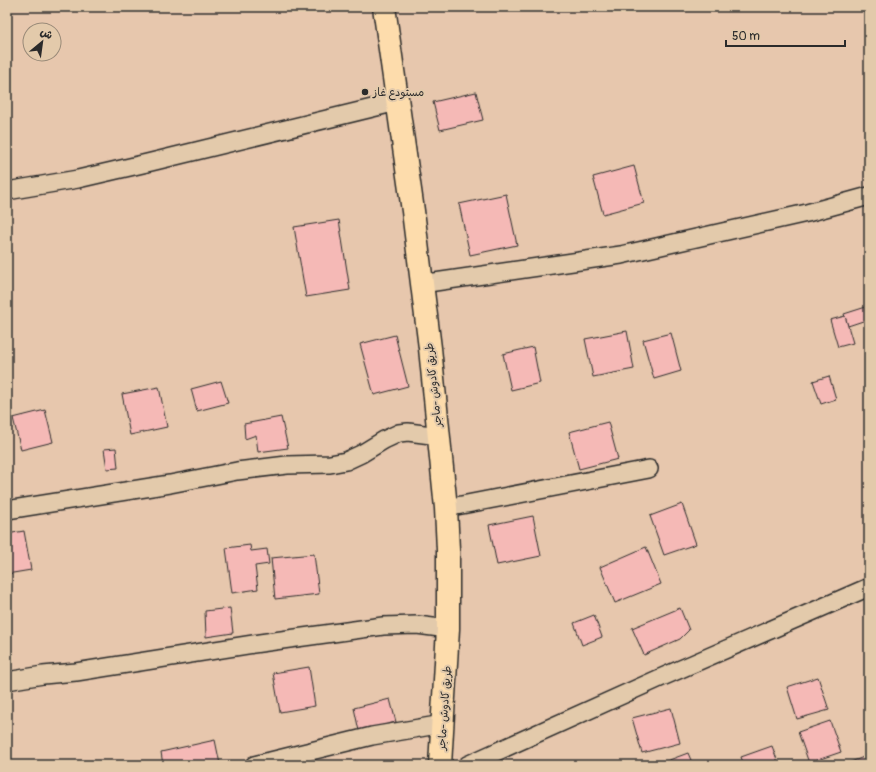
<svg xmlns="http://www.w3.org/2000/svg" width="876" height="772" viewBox="0 0 876 772" font-family="Pangolin,'Playpen Sans Arabic',sans-serif">
<rect width="100%" height="100%" fill="#e7c7ad"/>
<filter id="ink" filterUnits="userSpaceOnUse"><feTurbulence type="fractalNoise" baseFrequency=".025" numOctaves="2"/><feDisplacementMap in="SourceGraphic" scale="8" xChannelSelector="R" yChannelSelector="G"/><feConvolveMatrix kernelMatrix="1 2 1 2 8 2 1 2 1" color-interpolation-filters="sRGB"/></filter>
<g filter="url(#ink)">
<!-- building -->
<g fill="#f5b9b6" stroke="#2b2b2b">
<polygon points="476,92 483,120 440,130 433,102"/>
<polygon points="634,166 644,203 603,214 593,177"/>
<polygon points="506,194 517,245 470,255 459,204"/>
<polygon points="339,220 350,290 306,297 294,227"/>
<polygon points="869,306 869,319 848,326 844,314"/>
<polygon points="845,316 853,343 838,347 830,320"/>
<polygon points="627,331 634,369 593,377 585,339"/>
<polygon points="671,333 681,371 654,379 643,340"/>
<polygon points="395,335 408,386 374,395 360,344"/>
<polygon points="533,347 540,383 511,390 503,354"/>
<polygon points="829,376 836,399 821,404 813,381"/>
<polygon points="221,381 228,403 197,411 191,389"/>
<polygon points="159,387 167,427 130,435 122,394"/>
<polygon points="45,410 53,442 21,450 13,418"/>
<polygon points="281,417 288,448 258,452 256,435 245,439 244,424"/>
<polygon points="608,422 618,459 579,469 569,432"/>
<polygon points="116,448 118,468 107,469 104,449"/>
<polygon points="682,504 696,544 664,555 650,516"/>
<polygon points="533,516 541,556 497,565 489,525"/>
<polygon points="24,531 31,570 7,574 7,534"/>
<polygon points="250,545 251,551 267,549 269,564 255,566 258,589 232,593 226,548"/>
<polygon points="646,547 661,584 615,603 600,567"/>
<polygon points="314,554 319,594 275,599 271,558"/>
<polygon points="230,608 233,633 206,637 205,611"/>
<polygon points="680,608 689,630 680,639 644,655 632,628"/>
<polygon points="594,615 602,637 582,645 574,623"/>
<polygon points="309,667 315,706 280,712 273,673"/>
<polygon points="818,677 829,710 797,719 787,687"/>
<polygon points="390,699 396,722 359,731 354,708"/>
<polygon points="671,708 680,743 642,753 632,718"/>
<polygon points="830,721 841,752 809,763 798,732"/>
<polygon points="215,740 220,764 214,765 163,765 161,752"/>
<polygon points="772,746 779,765 744,765 741,757"/>
<polygon points="688,753 693,765 656,765"/>
<polygon points="869,755 869,765 843,765"/>
</g>
<g fill="none" stroke-linecap="round" stroke-linejoin="round">
<defs>
<g id="minor">
<polyline points="7,191 78,179 147,163 397,102"/>
<polyline points="421,284 621,255 807,213 869,196"/>
<polyline points="446,508 649,469"/>
<polyline points="7,510 170,484 237,471 287,465 330,464 346,461 361,454 384,440 399,433 408,432 439,436"/>
<polyline points="7,681 43,675 76,672 260,643 383,626 417,625 448,629"/>
<polyline points="254,765 372,736 443,724"/>
<polyline points="467,765 660,678 869,587"/>
</g>
<polyline id="highway" points="384,7 413,211 430,348 446,508 448,550 448,629 440,765"/>
</defs>
<!-- minor casing -->
<use href="#minor" stroke="#2b2b2b" stroke-width="20"/>
<!-- highway casing -->
<use href="#highway" stroke="#2b2b2b" stroke-width="25"/>
<!-- minor -->
<use href="#minor" stroke="#e3caab" stroke-width="17"/>
<!-- highway -->
<use href="#highway" stroke="#fddcac" stroke-width="22"/>
</g>
</g>
<!-- markers -->
<circle fill="#2b2b2b" stroke="#e3caab" stroke-width="1.5" cx="365" cy="92" r="4"/>
<g text-anchor="middle" stroke-width="4" stroke-linejoin="round" paint-order="stroke">
<!-- poi labels -->
<g font-size="11" fill="#2b2b2b" stroke="#e3caab" text-anchor="start">
<text x="373" y="96">مستودع غاز</text>
</g>
<!-- street labels -->
<g font-size="11" fill="#2b2b2b" stroke="#e3caab">
<text transform="translate(433 385) rotate(-96)" y="4">طريق كادوش -ماجر</text>
<text transform="translate(444 708) rotate(-86)" y="4">طريق كادوش -ماجر</text>
</g>
</g>
<!-- margin -->
<rect width="876" height="772" fill="none" stroke="#e3caab" stroke-width="24"/>
<rect x="12" y="12" width="852" height="748" fill="none" stroke="#2b2b2b" stroke-width="1.5" filter="url(#ink)"/>
<!-- north arrow -->
<g transform="translate(42 42) rotate(29)"><circle r="19" fill="#e3caab" stroke="#998a78"/>
<path d="M0-3L7 15L0 10L-7 15Z" fill="#2b2b2b"/>
<text y="-6" font-size="11" font-weight="bold" text-anchor="middle" fill="#2b2b2b">ش</text>
</g>
<!-- scale -->
<path d="M726 40v6h119v-6" fill="none" stroke="#2b2b2b" stroke-width="2"/>
<text x="732" y="40" font-size="12" fill="#2b2b2b" stroke="#e3caab" stroke-width="3" paint-order="stroke">50 m</text>
</svg>
